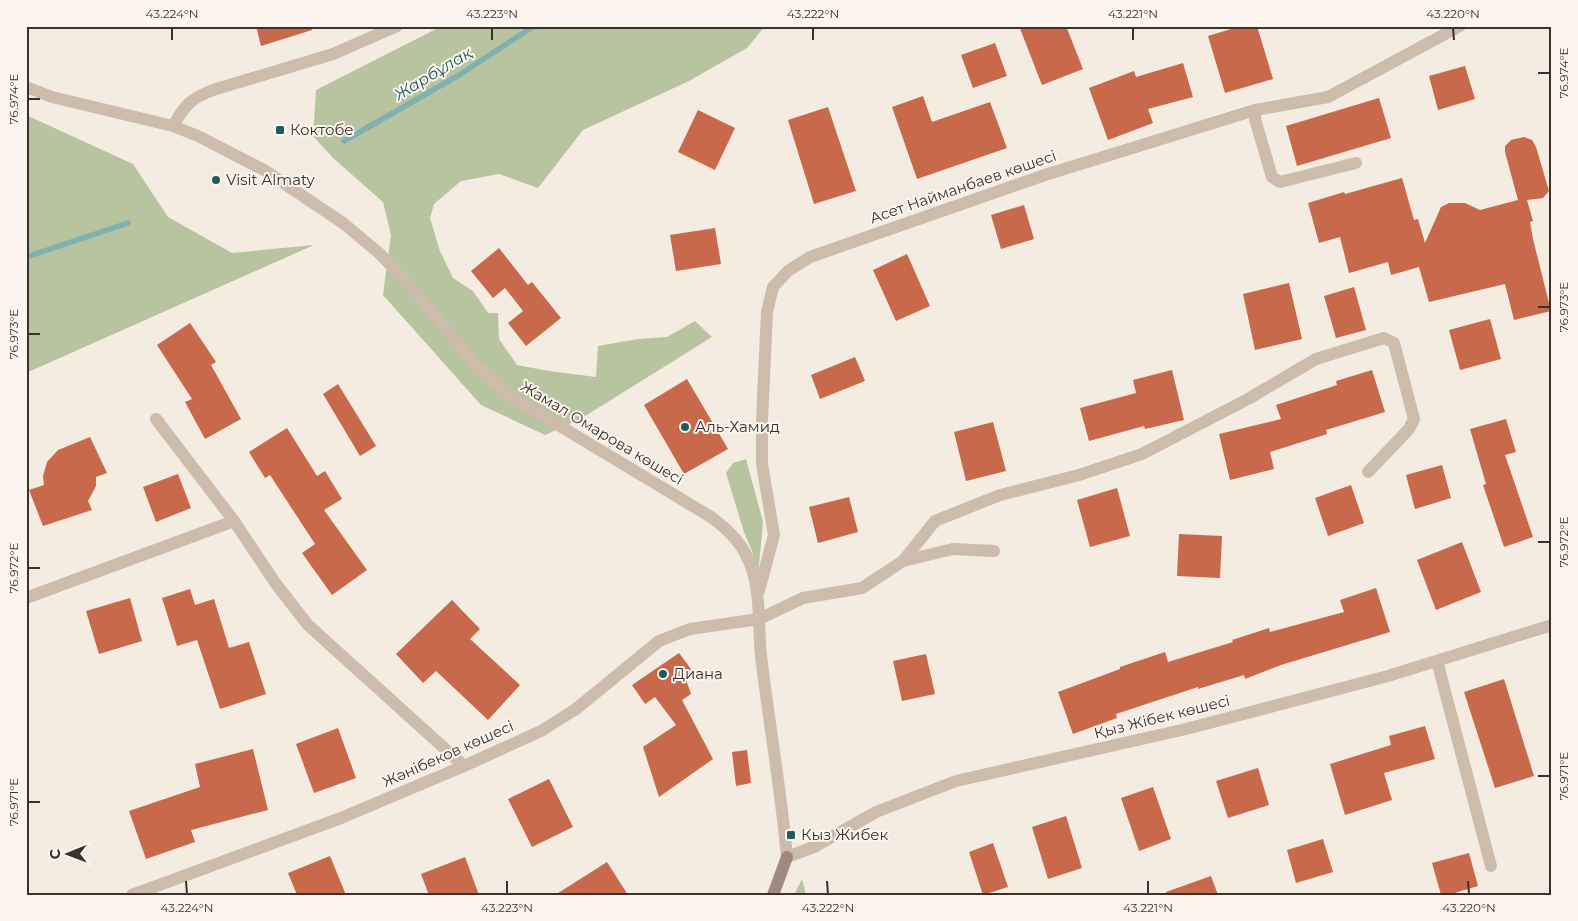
<svg xmlns="http://www.w3.org/2000/svg" width="1578" height="921" viewBox="0 0 1578 921" font-family="Montserrat,sans-serif">
<rect width="100%" height="100%" fill="#f4ebe1"/>
<!-- green -->
<g fill="#b8c4a0">
<polygon points="442,26 765,26 747,48 689,81 583,130 538,188 499,174 461,181 434,204 430,218 440,251 453,278 473,291 488,313 498,313 499,339 517,365 549,371 596,377 598,346 638,339 667,337 695,321 712,337 582,418 545,435 481,405 383,295 391,235 383,202 333,158 313,136 316,90"/>
<polygon points="26,115 133,164 168,217 232,253 314,245 26,373"/>
<polygon points="746,459 763,522 758,576 752,551 744,532 726,473 733,463"/>
<polygon points="802,879 806,895 794,895"/>
</g>
<g fill="none" stroke-linecap="round" stroke-linejoin="round">
<!-- stream -->
<g stroke="#7fb0b2" stroke-width="5.5">
<polyline points="344,141 459,75 534,26"/>
<polyline points="26,257 128,223"/>
</g>
</g>
<!-- building -->
<g fill="#c8694b">
<polygon points="256,26 312,26 312,30 261,46"/>
<polygon points="1019,26 1066,26 1083,69 1042,85"/>
<polygon points="1241,26 1257,26 1273,79 1225,93 1208,36"/>
<polygon points="995,43 1007,76 973,88 961,55"/>
<polygon points="1183,63 1193,97 1148,109 1153,123 1108,140 1089,88 1134,71 1136,77"/>
<polygon points="1465,66 1475,99 1438,110 1429,76"/>
<polygon points="923,96 932,122 990,102 1007,148 917,179 892,107"/>
<polygon points="1379,98 1391,138 1297,166 1286,126"/>
<polygon points="828,107 856,191 814,204 788,120"/>
<polygon points="698,110 735,128 715,170 678,152"/>
<polygon points="1524,137 1532,140 1536,147 1549,191 1543,198 1527,200 1533,221 1530,222 1533,239 1551,311 1514,320 1505,284 1429,302 1419,267 1391,275 1388,262 1349,273 1340,237 1319,243 1308,203 1344,192 1345,194 1402,178 1414,220 1418,219 1425,243 1441,207 1449,203 1465,203 1480,210 1518,200 1505,152 1505,146 1511,140"/>
<polygon points="1024,205 1034,239 1001,249 991,215"/>
<polygon points="715,228 721,264 676,271 670,235"/>
<polygon points="499,248 528,285 532,282 561,318 526,346 508,323 523,311 505,288 493,298 471,271"/>
<polygon points="907,254 930,306 896,321 873,270"/>
<polygon points="1289,283 1302,339 1255,350 1243,294"/>
<polygon points="1354,287 1366,330 1336,338 1324,296"/>
<polygon points="1490,319 1501,359 1460,370 1449,330"/>
<polygon points="190,323 216,362 211,365 241,419 205,439 185,402 192,399 157,345"/>
<polygon points="855,357 865,381 820,399 811,375"/>
<polygon points="1172,370 1184,420 1145,429 1144,426 1089,441 1080,408 1136,393 1133,380"/>
<polygon points="1372,370 1385,412 1326,430 1327,434 1270,452 1274,469 1230,480 1219,434 1281,419 1276,405 1337,385 1336,381"/>
<polygon points="687,379 728,449 684,474 644,405"/>
<polygon points="338,384 376,446 360,456 323,394"/>
<polygon points="1506,419 1516,452 1505,455 1533,537 1504,547 1483,485 1486,484 1470,429"/>
<polygon points="993,422 1006,471 966,481 954,432"/>
<polygon points="287,428 317,476 325,471 342,499 324,510 367,570 332,595 302,553 315,544 270,475 265,478 249,452"/>
<polygon points="90,437 107,473 96,477 96,486 88,501 92,510 43,526 29,490 44,485 43,476 47,462 58,450"/>
<polygon points="1442,465 1451,498 1415,509 1406,475"/>
<polygon points="178,474 191,508 156,522 143,487"/>
<polygon points="1351,485 1364,523 1328,536 1315,498"/>
<polygon points="1117,488 1130,536 1090,547 1077,500"/>
<polygon points="849,497 858,532 818,543 809,507"/>
<polygon points="1179,534 1222,536 1220,578 1177,576"/>
<polygon points="1462,542 1481,592 1436,610 1417,560"/>
<polygon points="1376,588 1390,632 1281,665 1245,679 1244,675 1198,689 1198,687 1116,714 1117,718 1073,734 1058,692 1120,669 1120,667 1165,652 1168,662 1233,642 1232,640 1269,628 1270,632 1344,612 1340,600"/>
<polygon points="190,589 195,605 214,599 229,648 249,642 266,694 220,709 197,640 177,646 162,598"/>
<polygon points="130,598 142,641 99,654 86,611"/>
<polygon points="452,600 480,629 470,639 520,685 488,720 436,671 423,683 396,654"/>
<polygon points="679,653 691,669 684,674 691,694 682,700 713,759 659,797 643,747 676,725 655,697 645,704 632,685"/>
<polygon points="926,654 935,694 902,701 893,661"/>
<polygon points="1504,679 1534,776 1495,788 1464,692"/>
<polygon points="1425,726 1435,759 1384,773 1392,800 1345,815 1330,764 1391,745 1389,736"/>
<polygon points="338,728 356,778 314,793 296,744"/>
<polygon points="253,749 268,810 191,830 195,842 146,859 129,811 200,787 195,764"/>
<polygon points="747,750 751,783 736,786 732,752"/>
<polygon points="1258,768 1269,805 1228,818 1216,781"/>
<polygon points="549,779 573,827 532,847 508,799"/>
<polygon points="1153,787 1171,839 1139,851 1121,798"/>
<polygon points="1066,816 1082,868 1048,879 1032,827"/>
<polygon points="1323,839 1333,872 1296,883 1287,850"/>
<polygon points="993,843 1008,887 983,895 969,852"/>
<polygon points="1469,853 1478,886 1448,895 1441,895 1432,863"/>
<polygon points="330,856 346,895 297,895 288,873"/>
<polygon points="465,857 479,895 429,895 421,874"/>
<polygon points="607,862 628,895 555,895"/>
<polygon points="1211,876 1218,895 1166,895 1166,892"/>
</g>
<g fill="none" stroke-linecap="round" stroke-linejoin="round">
<!-- street -->
<g stroke="#cdbbac" stroke-width="12">
<path d="M26,87L52,97L173,126L198,136L264,170L343,223L379,253L407,282L475,364L510,396L711,517C731,532 744,545 752,569C761,598 758,627 761,656C769,723 781,790 787,857L814,847L876,812L956,781L1186,729L1388,676L1552,625"/>
<polyline points="1255,110 1255,119 1272,177 1280,182 1356,163"/>
<path d="M173,126C185,105 190,99 213,90L333,54L397,26"/>
<polyline points="156,419 234,521 276,584 308,625 464,766"/>
<polyline points="903,561 935,521 1000,495 1079,475 1142,454 1248,399 1316,359 1384,338 1394,343 1414,419 1409,429 1368,472"/>
<polyline points="759,591 774,535 762,464 762,420 767,312 773,287 788,271 810,257 1045,175 1255,110 1328,97 1460,26"/>
<polyline points="26,598 234,521"/>
<polyline points="1437,661 1491,866"/>
<polyline points="132,895 341,818 464,766 541,731 576,709 659,641 690,629 759,619 803,598 862,588 903,561 953,549 994,551"/>
</g>
<!-- secondary -->
<polyline stroke="#a18a7d" stroke-width="12" points="773,895 787,857"/>
</g>
<!-- ticks -->
<path fill="none" stroke="#3b302b" stroke-width="2" d="M172,28V40M492,28V40M813,28V40M1133,28V40M1453,28L1454,40M1538,73H1550M28,99H40M1538,307H1550M28,334H40M1538,542H1550M28,568H40M1538,776H1550M28,802H40M186,881L187,894M507,881V894M827,881L828,894M1148,881V894M1468,881L1469,894"/>
<!-- markers -->
<g fill="#1f5a5e" stroke="#fbf5ee" stroke-width="2">
<rect x="275" y="125" width="10" height="10" rx="2.5"/>
<circle cx="216" cy="180" r="5"/>
<circle cx="685" cy="427" r="5"/>
<circle cx="663" cy="674" r="5"/>
<rect x="786" y="830" width="10" height="10" rx="2.5"/>
</g>
<g text-anchor="middle" stroke-width="4" stroke-linejoin="round" paint-order="stroke">
<!-- poi labels -->
<g font-size="15" fill="#3b302b" stroke="#fbf5ee" text-anchor="start">
<text x="290" y="135">Коктобе</text>
<text x="226" y="185">Visit Almaty</text>
<text x="695" y="432">Аль-Хамид</text>
<text x="673" y="679">Диана</text>
<text x="801" y="840">Кыз Жибек</text>
</g>
<!-- street labels -->
<g font-size="15" fill="#3b302b" stroke="#fbf5ee">
<text transform="translate(963 187) rotate(-19)" y="5">Асет Найманбаев көшесі</text>
<text transform="translate(602 433) rotate(31)" y="5">Жамал Омарова көшесі</text>
<text transform="translate(1162 717) rotate(-14)" y="5">Қыз Жібек көшесі</text>
<text transform="translate(448 754) rotate(-24)" y="5">Жәнібеков көшесі</text>
</g>
<!-- water labels -->
<g font-size="16" font-style="italic" fill="#1f5a5e" stroke="#fbf5ee">
<text transform="translate(433 73) rotate(-31)" y="6">Жарбұлақ</text>
</g>
</g>
<!-- border -->
<rect width="1578" height="921" fill="none" stroke="#fbf5ee" stroke-width="55"/>
<!-- north arrow -->
<g transform="translate(68 854) rotate(269)" stroke="#fbf5ee" stroke-width="4" paint-order="stroke">
<path d="M0-4L9 19L0 12L-9 19Z" fill="#3b302b"/>
<text y="-8" font-size="14" font-weight="bold" text-anchor="middle" fill="#3b302b">С</text>
</g>
<rect x="28" y="28" width="1522" height="866" fill="none" stroke="#3b302b" stroke-width="2"/>
<g font-size="12" text-anchor="middle" fill="#3b302b">
<text x="172" y="18">43.224°N</text>
<text x="492" y="18">43.223°N</text>
<text x="813" y="18">43.222°N</text>
<text x="1133" y="18">43.221°N</text>
<text x="1453" y="18">43.220°N</text>
<text transform="translate(1564 73) rotate(-90)" y="4">76.974°E</text>
<text transform="translate(14 99) rotate(-90)" y="4">76.974°E</text>
<text transform="translate(1564 307) rotate(-90)" y="4">76.973°E</text>
<text transform="translate(14 334) rotate(-90)" y="4">76.973°E</text>
<text transform="translate(1564 542) rotate(-90)" y="4">76.972°E</text>
<text transform="translate(14 568) rotate(-90)" y="4">76.972°E</text>
<text transform="translate(1564 776) rotate(-90)" y="4">76.971°E</text>
<text transform="translate(14 802) rotate(-90)" y="4">76.971°E</text>
<text x="187" y="912">43.224°N</text>
<text x="507" y="912">43.223°N</text>
<text x="828" y="912">43.222°N</text>
<text x="1148" y="912">43.221°N</text>
<text x="1469" y="912">43.220°N</text>
</g>
</svg>
